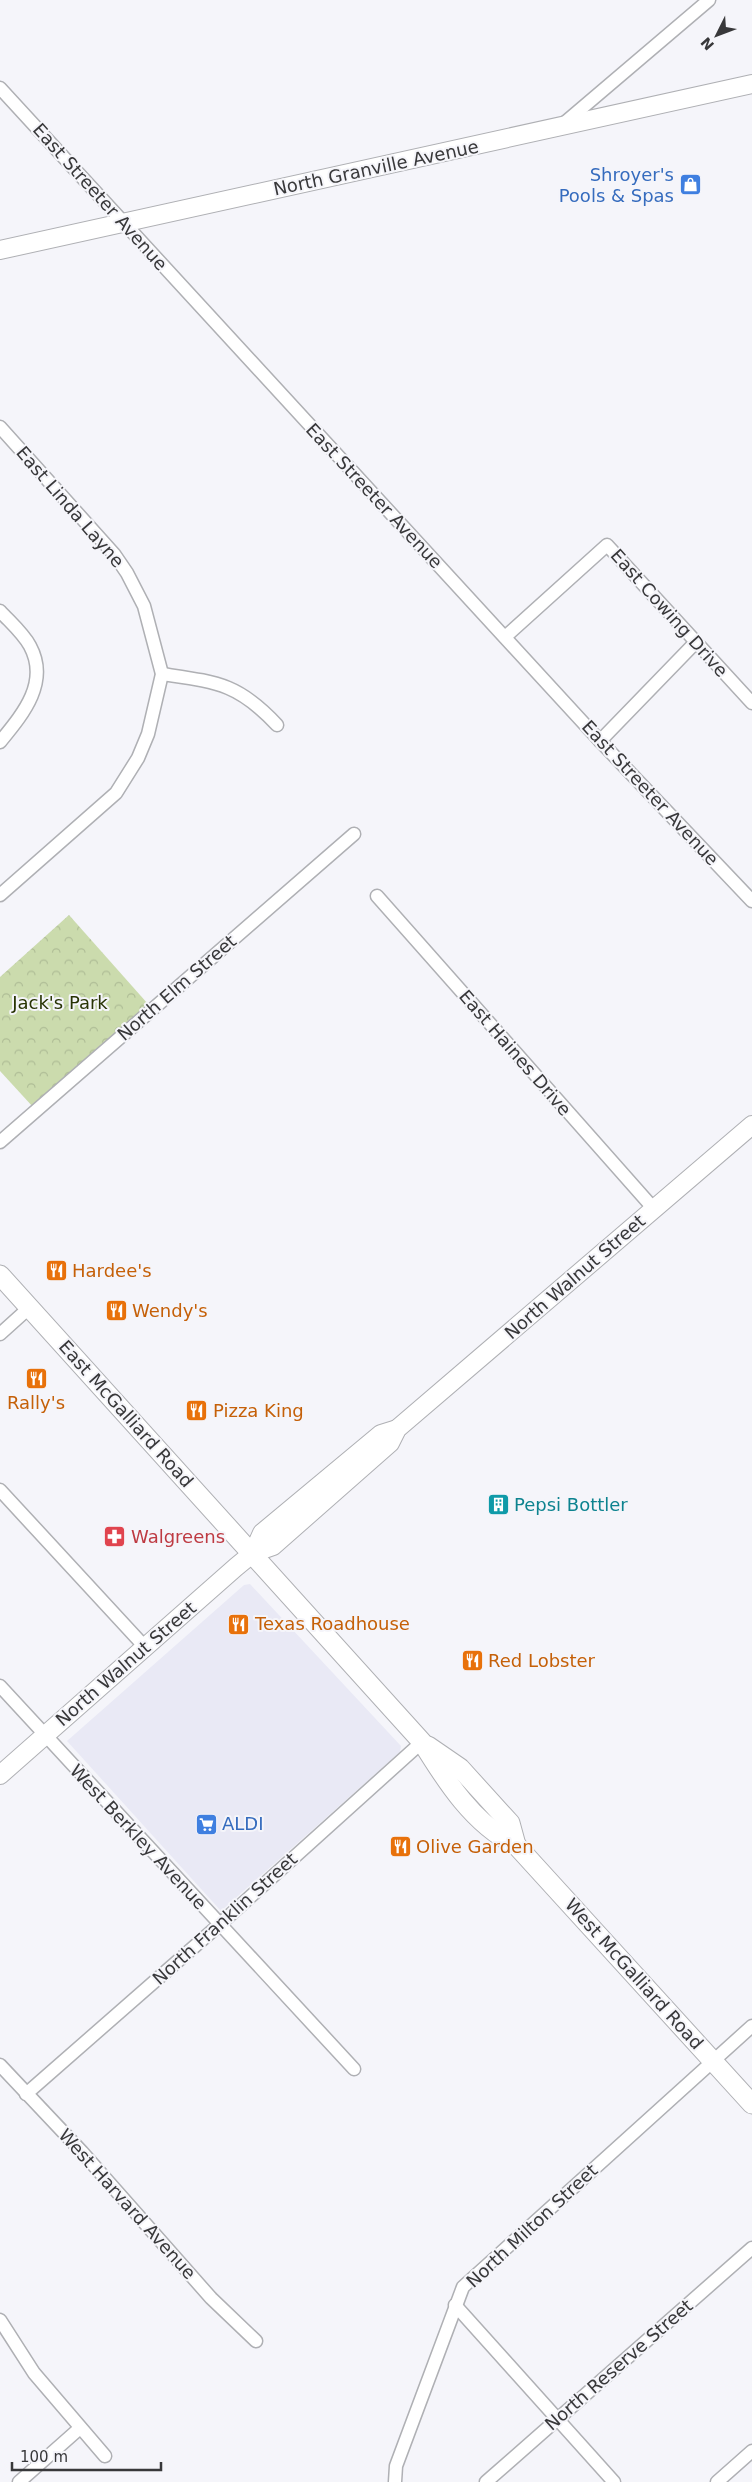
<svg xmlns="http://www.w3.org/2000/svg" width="752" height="2482" viewBox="0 0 752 2482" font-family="'DejaVu Sans',sans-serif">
<defs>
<pattern id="park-crowns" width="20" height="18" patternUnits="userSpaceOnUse" patternTransform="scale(1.25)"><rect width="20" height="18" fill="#cbdbad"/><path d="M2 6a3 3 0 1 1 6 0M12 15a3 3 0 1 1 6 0" fill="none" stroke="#afbd96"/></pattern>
</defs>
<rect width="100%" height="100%" fill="#f5f5fa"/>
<!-- built -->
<polygon fill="#e9e9f5" points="250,1584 401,1746 400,1752 221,1911 67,1741 244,1585"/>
<!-- park -->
<polygon fill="url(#park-crowns)" points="69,915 148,1004 33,1107 0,1071 0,977"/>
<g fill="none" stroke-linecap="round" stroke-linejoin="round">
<defs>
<g id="street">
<polyline points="0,88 600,741 752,901"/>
<polyline points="562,125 709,0"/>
<polyline points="0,427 114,554 127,573 144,606 162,674 148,734 138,758 116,793 0,895"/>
<path d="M0,611C10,622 23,633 30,646C50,683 22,715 0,742"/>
<polyline points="505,637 607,545 752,703"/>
<path d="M162,674C216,682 238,683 277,725"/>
<polyline points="600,741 695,643"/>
<polyline points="377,896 654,1209"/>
<polyline points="0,1142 354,834"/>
<polyline points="0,1334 30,1307"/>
<polyline points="0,1490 144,1646"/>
<polyline points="0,1686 354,2069"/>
<polyline points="0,2065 82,2152 211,2298 256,2341"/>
<polyline points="26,2094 219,1925 422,1742"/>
<polyline points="455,2305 614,2482"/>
<polyline points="0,2320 34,2373 105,2456"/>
<polyline points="19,2482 80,2428"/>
<polyline points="395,2482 396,2466 463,2287 752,2026"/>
<polyline points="486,2482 752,2248"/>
<polyline points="717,2482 752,2451"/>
</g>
<g id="secondary">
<polyline points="0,250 752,84"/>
<polyline points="253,1553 262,1533 381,1434 397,1429"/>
<polyline points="0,1775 236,1567 253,1553 273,1546 390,1443 397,1429 752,1125"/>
</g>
<g id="primary">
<path d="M0,1275L422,1742C446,1781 474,1825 516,1845L752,2104"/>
<polyline points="428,1746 460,1768 510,1823 516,1845"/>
</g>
</defs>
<!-- street casing -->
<use href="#street" stroke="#afb0b4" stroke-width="15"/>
<!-- secondary casing -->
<use href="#secondary" stroke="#afb0b4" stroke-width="20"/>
<!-- primary casing -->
<use href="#primary" stroke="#afb0b4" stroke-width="21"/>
<!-- street -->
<use href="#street" stroke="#fff" stroke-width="12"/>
<!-- secondary -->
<use href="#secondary" stroke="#fff" stroke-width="18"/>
<!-- primary -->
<use href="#primary" stroke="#fff" stroke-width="19"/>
</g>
<!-- icons -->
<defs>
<symbol id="shop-square" viewBox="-11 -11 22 22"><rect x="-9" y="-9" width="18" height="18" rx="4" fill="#3f7fe0" stroke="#f5f5fa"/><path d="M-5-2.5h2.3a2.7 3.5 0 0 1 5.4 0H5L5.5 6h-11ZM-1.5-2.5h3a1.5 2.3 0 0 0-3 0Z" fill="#fff"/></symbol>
<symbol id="restaurant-square" viewBox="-11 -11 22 22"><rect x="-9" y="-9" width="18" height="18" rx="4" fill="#e8710a" stroke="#f5f5fa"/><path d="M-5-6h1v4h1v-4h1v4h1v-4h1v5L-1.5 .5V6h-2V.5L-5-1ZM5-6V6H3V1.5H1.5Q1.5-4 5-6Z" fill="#fff"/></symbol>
<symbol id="building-square" viewBox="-11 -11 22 22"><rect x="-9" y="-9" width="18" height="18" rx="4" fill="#0f9aa8" stroke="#f5f5fa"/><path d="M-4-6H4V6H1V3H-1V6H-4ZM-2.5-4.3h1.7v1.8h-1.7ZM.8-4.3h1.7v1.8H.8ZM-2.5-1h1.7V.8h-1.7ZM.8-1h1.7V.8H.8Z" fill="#fff"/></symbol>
<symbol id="pharmacy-square" viewBox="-11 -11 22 22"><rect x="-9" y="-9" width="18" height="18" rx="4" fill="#e0444e" stroke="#f5f5fa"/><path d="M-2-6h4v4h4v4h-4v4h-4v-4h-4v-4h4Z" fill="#fff"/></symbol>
<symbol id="supermarket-square" viewBox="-11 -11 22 22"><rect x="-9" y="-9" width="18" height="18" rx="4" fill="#3f7fe0" stroke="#f5f5fa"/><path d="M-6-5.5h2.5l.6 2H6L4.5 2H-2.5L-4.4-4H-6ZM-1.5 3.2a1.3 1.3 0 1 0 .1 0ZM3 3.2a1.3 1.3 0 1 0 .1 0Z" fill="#fff"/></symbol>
</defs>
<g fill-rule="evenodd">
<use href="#shop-square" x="678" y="172" width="25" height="25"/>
<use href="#restaurant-square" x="44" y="1258" width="25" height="25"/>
<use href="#restaurant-square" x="104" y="1298" width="25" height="25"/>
<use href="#restaurant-square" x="24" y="1366" width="25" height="25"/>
<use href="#restaurant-square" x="184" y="1398" width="25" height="25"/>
<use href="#building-square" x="486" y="1492" width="25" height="25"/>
<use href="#pharmacy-square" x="102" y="1524" width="25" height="25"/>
<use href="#restaurant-square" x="226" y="1612" width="25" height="25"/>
<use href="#restaurant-square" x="460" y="1648" width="25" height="25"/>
<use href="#supermarket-square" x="194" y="1812" width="25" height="25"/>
<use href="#restaurant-square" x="388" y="1834" width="25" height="25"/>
</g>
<g text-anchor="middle" stroke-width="4" stroke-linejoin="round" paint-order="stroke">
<!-- street labels -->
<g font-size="18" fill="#38383a" stroke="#f5f5fa">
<text transform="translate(376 168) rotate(-12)" y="6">North Granville Avenue</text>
<text transform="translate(100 197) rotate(48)" y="6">East Streeter Avenue</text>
<text transform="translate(374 496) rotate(47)" y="6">East Streeter Avenue</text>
<text transform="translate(70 507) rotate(49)" y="6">East Linda Layne</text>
<text transform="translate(669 613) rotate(48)" y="6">East Cowing Drive</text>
<text transform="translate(650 793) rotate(47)" y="6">East Streeter Avenue</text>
<text transform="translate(177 988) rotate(-41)" y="6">North Elm Street</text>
<text transform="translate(515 1053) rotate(49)" y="6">East Haines Drive</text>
<text transform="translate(575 1277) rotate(-41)" y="6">North Walnut Street</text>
<text transform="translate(126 1414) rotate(48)" y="6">East McGalliard Road</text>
<text transform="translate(126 1664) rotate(-41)" y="6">North Walnut Street</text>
<text transform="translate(138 1837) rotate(47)" y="6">West Berkley Avenue</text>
<text transform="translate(225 1919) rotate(-42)" y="6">North Franklin Street</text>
<text transform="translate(634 1974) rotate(48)" y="6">West McGalliard Road</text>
<text transform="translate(127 2204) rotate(48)" y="6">West Harvard Avenue</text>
<text transform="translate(532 2226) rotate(-43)" y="6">North Milton Street</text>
<text transform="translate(619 2365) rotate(-41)" y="6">North Reserve Street</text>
</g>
<!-- shop labels -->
<g font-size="18" fill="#366cbe" stroke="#f5f5fa" text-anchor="end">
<text x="674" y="181">Shroyer's<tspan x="674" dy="21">Pools &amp; Spas</tspan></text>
<text x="222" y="1830" text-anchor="start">ALDI</text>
</g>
<!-- park labels -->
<g font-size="18" fill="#283404" stroke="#f5f5fa">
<text x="60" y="1009">Jack's Park</text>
</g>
<!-- food labels -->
<g font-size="18" fill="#c56008" stroke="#f5f5fa" text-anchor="start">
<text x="72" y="1277">Hardee's</text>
<text x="132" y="1317">Wendy's</text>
<text x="36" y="1409" text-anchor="middle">Rally's</text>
<text x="213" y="1417">Pizza King</text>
<text x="255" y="1630">Texas Roadhouse</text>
<text x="488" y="1667">Red Lobster</text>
<text x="416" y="1853">Olive Garden</text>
</g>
<!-- culture labels -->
<g font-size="18" fill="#0d838f" stroke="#f5f5fa" text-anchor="start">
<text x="514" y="1511">Pepsi Bottler</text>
</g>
<!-- health labels -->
<g font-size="18" fill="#be3a42" stroke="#f5f5fa" text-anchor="start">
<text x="131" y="1543">Walgreens</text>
</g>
</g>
<!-- north arrow -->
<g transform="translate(717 35) rotate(228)" stroke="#f5f5fa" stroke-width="4" paint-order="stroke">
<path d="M0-4L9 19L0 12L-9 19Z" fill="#38383a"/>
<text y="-8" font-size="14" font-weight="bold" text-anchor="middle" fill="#38383a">N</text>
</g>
<!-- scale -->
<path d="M12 2462v8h149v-8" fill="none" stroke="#38383a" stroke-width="2.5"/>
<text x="20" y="2462" font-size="15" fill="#38383a" stroke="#f5f5fa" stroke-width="4" paint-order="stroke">100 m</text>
</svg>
